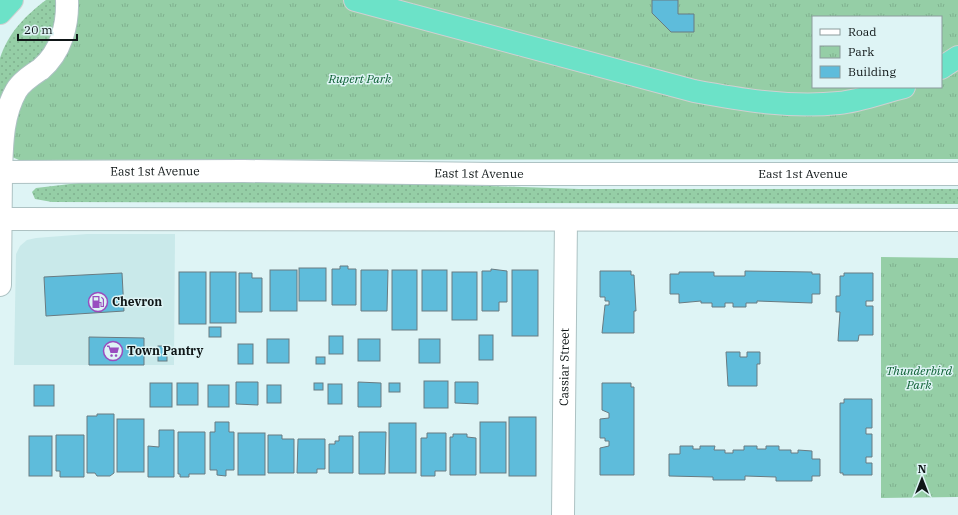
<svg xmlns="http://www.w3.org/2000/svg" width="958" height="515" viewBox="0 0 958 515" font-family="'IBM Plex Serif',serif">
<defs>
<pattern id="grass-dots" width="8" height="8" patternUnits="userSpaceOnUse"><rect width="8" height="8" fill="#95cea6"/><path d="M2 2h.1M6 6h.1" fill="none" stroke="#7fb08e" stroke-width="1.8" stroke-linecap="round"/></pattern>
<pattern id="park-tufts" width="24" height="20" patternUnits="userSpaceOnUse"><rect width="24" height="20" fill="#95cea6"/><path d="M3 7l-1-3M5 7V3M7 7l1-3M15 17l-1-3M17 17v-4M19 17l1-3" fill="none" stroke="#7fb08e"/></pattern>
</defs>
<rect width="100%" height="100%" fill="#def4f5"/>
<!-- built -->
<polygon fill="#c9e9ea" points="87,234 175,234 174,365 14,365 16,254 20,246 27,240 36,238"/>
<!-- grass -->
<g fill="url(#grass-dots)">
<path d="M46,0H57V21L52,40L0,105V58C8,33 26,15 46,0Z"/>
<polygon points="104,180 404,183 579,189 958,189 958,204 52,202 35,199 32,192 36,188"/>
</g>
<!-- park -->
<g fill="url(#park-tufts)" fill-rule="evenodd">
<path d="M75,0H958V159L19,160L12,157L13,117ZM813,17H941V87H813Z"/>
<polygon points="881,257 958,258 958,497 881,498"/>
</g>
<!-- building -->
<g fill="#5ebcdb" stroke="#697b81">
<polygon points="652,0 678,0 678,14 694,14 694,32 671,32 652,13"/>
<polygon points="340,266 348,266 348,269 356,269 356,305 332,305 332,269 340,269"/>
<rect x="299" y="268" width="27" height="33"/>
<polygon points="491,269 507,271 507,302 499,302 499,311 482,311 482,271 491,271"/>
<rect x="270" y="270" width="27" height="41"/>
<polygon points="361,270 388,270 387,311 361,311"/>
<rect x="392" y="270" width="25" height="60"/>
<rect x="422" y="270" width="25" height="41"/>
<rect x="512" y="270" width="26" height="66"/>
<polygon points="600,271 631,271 631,275 634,275 636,311 634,311 634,333 602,333 605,305 609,305 609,301 605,301 605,297 600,297"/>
<polygon points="745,271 812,272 812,274 820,274 820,294 812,294 812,303 757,301 757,303 746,303 746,307 733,307 733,303 725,303 725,307 712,307 712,303 701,303 701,301 679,303 679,294 670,294 670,274 679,274 679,272 714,272 714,276 745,276"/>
<rect x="179" y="272" width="27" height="52"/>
<rect x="210" y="272" width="26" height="51"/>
<rect x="452" y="272" width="25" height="48"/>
<polygon points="122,273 124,311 46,316 44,277"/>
<polygon points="239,273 252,273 252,278 262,278 262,312 239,312"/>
<polygon points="844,273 873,273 873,301 866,301 866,306 873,306 873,335 859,335 858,341 838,341 840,312 836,312 836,296 840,296 840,276 844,276"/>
<rect x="209" y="327" width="12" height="10"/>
<rect x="479" y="335" width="14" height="25"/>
<rect x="329" y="336" width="14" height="18"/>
<polygon points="89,337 144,338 144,365 89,365"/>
<rect x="267" y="339" width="22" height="24"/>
<rect x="358" y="339" width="22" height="22"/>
<rect x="419" y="339" width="21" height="24"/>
<rect x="238" y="344" width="15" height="20"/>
<rect x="158" y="346" width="9" height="15"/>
<polygon points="726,352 740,352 740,357 747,357 747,352 760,352 760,364 757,364 757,386 728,386"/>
<rect x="316" y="357" width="9" height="7"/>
<rect x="424" y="381" width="24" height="27"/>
<polygon points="236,382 258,382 258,405 236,404"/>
<polygon points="358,382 381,383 381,407 358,407"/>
<polygon points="455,382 478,382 478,404 455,403"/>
<rect x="150" y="383" width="22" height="24"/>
<rect x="177" y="383" width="21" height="22"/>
<rect x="314" y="383" width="9" height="7"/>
<rect x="389" y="383" width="11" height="9"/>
<polygon points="602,383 631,383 631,387 634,387 634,475 600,475 600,448 609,446 609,441 605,441 605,438 600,438 600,419 609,418 609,413 602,410"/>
<rect x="328" y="384" width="14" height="20"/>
<rect x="34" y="385" width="20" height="21"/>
<rect x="208" y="385" width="21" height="22"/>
<rect x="267" y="385" width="14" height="18"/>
<polygon points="844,399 872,399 872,428 866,428 866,434 872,434 872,457 866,457 866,463 872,463 872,475 843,475 843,473 840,473 840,403 844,403"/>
<polygon points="97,414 114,414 114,473 110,476 97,476 95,473 87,473 87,416 97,416"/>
<rect x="509" y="417" width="27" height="59"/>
<rect x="117" y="419" width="27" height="53"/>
<polygon points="215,422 229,422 229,432 234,432 234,470 226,470 226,476 217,475 217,470 210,470 210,432 215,432"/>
<rect x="480" y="422" width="26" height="51"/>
<rect x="389" y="423" width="27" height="50"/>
<polygon points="159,430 174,430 174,477 148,477 148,446 159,447"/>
<polygon points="178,432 205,432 205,474 189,474 189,477 180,477 180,474 178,474"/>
<polygon points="359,432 386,432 385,474 359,474"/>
<rect x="238" y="433" width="27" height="42"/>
<polygon points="427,433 446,433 446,471 435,471 435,476 421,476 421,438 427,438"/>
<polygon points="453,434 467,434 467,437 476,438 476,475 450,475 450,437 453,437"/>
<polygon points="56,435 84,435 84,477 60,477 60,471 56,471"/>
<polygon points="268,435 282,435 282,439 294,439 294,473 268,473"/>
<rect x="29" y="436" width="23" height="40"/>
<polygon points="339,436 353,436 353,473 329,473 329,444 335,444 335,441 339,441"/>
<polygon points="298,439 325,439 325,469 317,469 317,473 297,473"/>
<polygon points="680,446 693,446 693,449 700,449 700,446 715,446 714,450 725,450 725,453 733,453 733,450 744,450 744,446 757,446 757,449 766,449 766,446 779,446 779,450 791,450 791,453 798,453 798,450 812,451 812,459 820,459 820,476 812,476 812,481 776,481 776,477 745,476 745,480 713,480 713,477 669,476 669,454 680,454"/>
</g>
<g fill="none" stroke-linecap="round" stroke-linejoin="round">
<defs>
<g id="street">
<path d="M1,172C2,144 2,116 16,91C21,82 32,75 41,69C61,52 68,25 67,0"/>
<path id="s1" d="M563,515L566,220"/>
</g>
<g id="secondary">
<path id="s2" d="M0,172L244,171L494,174H958"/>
<polyline points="0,219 958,220"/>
<polyline points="0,285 1,172"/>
</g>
<g id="highway">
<path d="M355,0L694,91C742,100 790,108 839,103C860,101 883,92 904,87"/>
<polyline points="0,13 12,0"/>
<polyline points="941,68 958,57"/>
</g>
</defs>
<!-- street casing -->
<use href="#street" stroke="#adc2c3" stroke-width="24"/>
<!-- secondary casing -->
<use href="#secondary" stroke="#adc2c3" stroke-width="24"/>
<!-- highway casing -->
<use href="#highway" stroke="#cfd0d1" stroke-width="24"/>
<!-- street -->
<use href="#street" stroke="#fff" stroke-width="22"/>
<!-- secondary -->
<use href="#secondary" stroke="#fff" stroke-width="22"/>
<!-- highway -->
<use href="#highway" stroke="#6ce2c8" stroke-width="22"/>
</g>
<!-- icons -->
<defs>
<symbol id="fuel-ring" viewBox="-11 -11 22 22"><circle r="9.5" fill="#def4f5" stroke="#994dbf" stroke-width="1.5"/><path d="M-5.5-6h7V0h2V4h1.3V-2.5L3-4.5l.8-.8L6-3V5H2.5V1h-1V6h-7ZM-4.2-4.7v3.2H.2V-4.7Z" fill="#994dbf"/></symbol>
<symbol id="supermarket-ring" viewBox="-11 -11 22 22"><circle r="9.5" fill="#def4f5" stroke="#994dbf" stroke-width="1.5"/><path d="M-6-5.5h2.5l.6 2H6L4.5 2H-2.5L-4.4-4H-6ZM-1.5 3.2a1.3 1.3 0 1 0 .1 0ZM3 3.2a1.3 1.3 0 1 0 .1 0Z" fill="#994dbf"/></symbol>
</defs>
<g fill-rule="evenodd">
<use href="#fuel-ring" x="87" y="291" width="22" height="22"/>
<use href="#supermarket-ring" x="102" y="340" width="22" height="22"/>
</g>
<g text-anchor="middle" stroke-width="3" stroke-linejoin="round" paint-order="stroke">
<!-- park labels -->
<g font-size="12" font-style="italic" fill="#0e6034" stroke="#def4f5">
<text x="360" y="83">Rupert Park</text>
<text x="919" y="375">Thunderbird<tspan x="919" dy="14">Park</tspan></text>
</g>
<!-- street labels -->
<g font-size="12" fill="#0f1617" stroke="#def4f5">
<text dy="4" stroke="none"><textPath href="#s2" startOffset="155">East 1st Avenue</textPath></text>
<text dy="4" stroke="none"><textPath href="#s2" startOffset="479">East 1st Avenue</textPath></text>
<text dy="4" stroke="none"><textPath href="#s2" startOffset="803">East 1st Avenue</textPath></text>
<text dy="4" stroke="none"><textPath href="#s1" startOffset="148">Cassiar Street</textPath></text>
</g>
<!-- poi labels -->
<g font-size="12" font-weight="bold" fill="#0f1617" stroke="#def4f5" text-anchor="start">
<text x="112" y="306">Chevron</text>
<text x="127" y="355">Town Pantry</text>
</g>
</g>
<!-- legend -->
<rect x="812" y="16" width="130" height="72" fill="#def4f5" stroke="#8b9b9c"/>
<rect x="820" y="29" width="20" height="6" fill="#ffffff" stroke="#8b9b9c"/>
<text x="848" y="36" font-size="12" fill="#0f1617">Road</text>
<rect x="820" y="46" width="20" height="12" fill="url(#park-tufts)" stroke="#8b9b9c"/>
<text x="848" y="56" font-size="12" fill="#0f1617">Park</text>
<rect x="820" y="66" width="20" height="12" fill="#5ebcdb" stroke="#8b9b9c"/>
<text x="848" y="76" font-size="12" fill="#0f1617">Building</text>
<!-- north arrow -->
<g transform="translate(922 479)" stroke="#def4f5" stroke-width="3" paint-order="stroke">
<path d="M0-3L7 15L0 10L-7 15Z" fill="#0f1617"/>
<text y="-6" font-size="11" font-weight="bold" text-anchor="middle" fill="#0f1617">N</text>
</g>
<!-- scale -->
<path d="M18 34v6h59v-6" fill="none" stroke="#0f1617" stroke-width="2"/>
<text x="24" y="34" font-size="12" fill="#0f1617" stroke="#def4f5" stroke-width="3" paint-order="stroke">20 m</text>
</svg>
